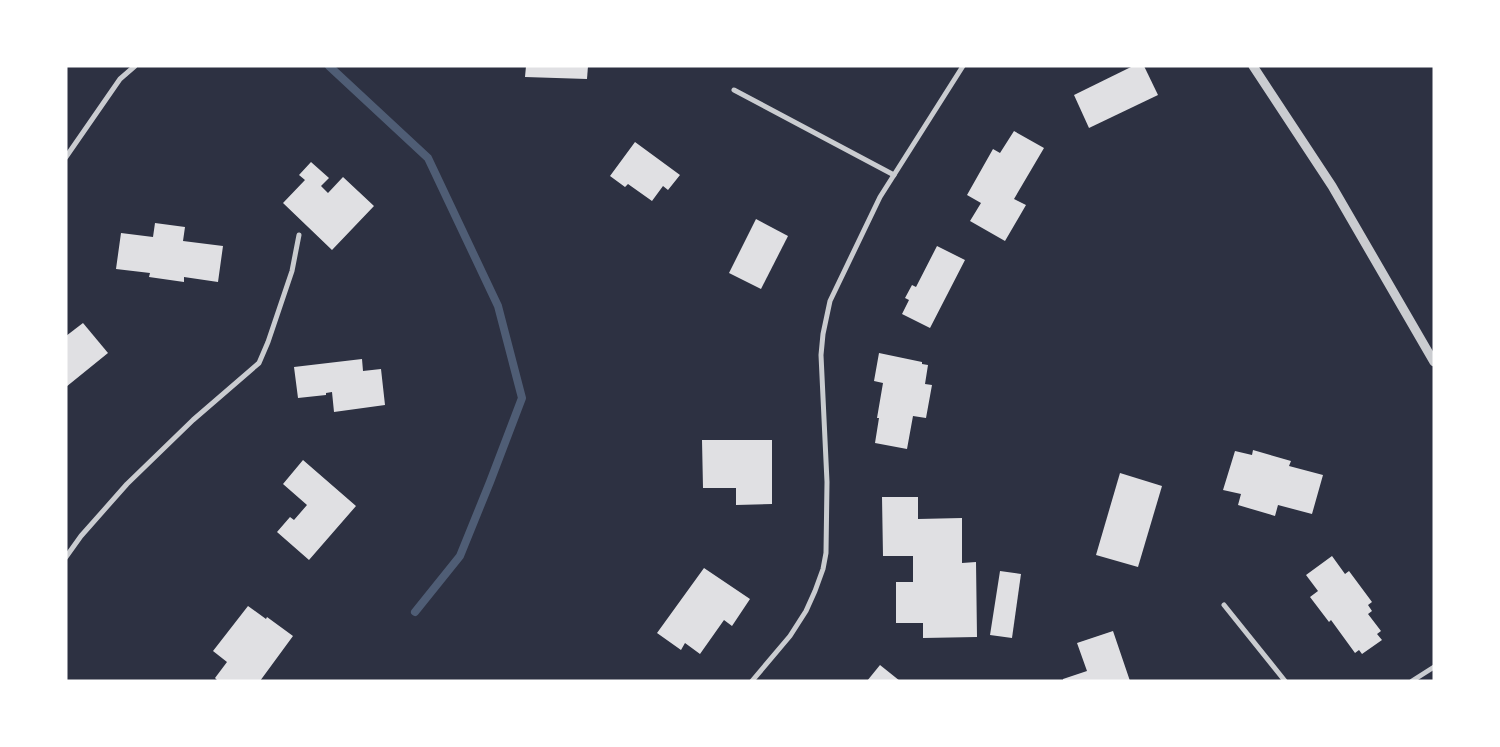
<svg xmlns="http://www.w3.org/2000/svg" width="1500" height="747" viewBox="0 0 1500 747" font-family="'Titillium Web',sans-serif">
<rect width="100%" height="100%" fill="#2d3142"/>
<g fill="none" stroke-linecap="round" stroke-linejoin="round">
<!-- stream -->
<polyline stroke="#4f5d75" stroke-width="8" points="329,66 428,158 498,306 522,398 490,482 460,556 415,612"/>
</g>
<!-- building -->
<g fill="#e0e0e3">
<polygon points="526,66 588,66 587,79 525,77"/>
<polygon points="1133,66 1144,66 1158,95 1089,128 1074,95"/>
<polygon points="1014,131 1044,148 1014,199 1026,205 1005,241 970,221 981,203 967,195 993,149 1000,153"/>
<polygon points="635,142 680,175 668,190 663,186 652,201 628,184 625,187 610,176"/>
<polygon points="311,162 329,178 321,186 328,193 343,177 374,206 332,250 283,203 305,180 299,175"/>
<polygon points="756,219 788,236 761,289 729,273"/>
<polygon points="155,223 185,227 183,241 223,246 218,282 184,277 184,282 149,277 150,273 116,269 121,233 153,237"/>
<polygon points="937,246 965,260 930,328 902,314 909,300 905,298 912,285 916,287"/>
<polygon points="83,323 108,353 66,387 66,336"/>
<polygon points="879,353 922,362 922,364 928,365 925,384 932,385 926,418 913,416 907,449 875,443 879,418 877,418 883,383 874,381"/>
<polygon points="362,359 363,371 381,369 385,405 334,412 332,392 326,393 326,395 298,398 294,367"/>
<polygon points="702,440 772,440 772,504 736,505 736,488 703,488"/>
<polygon points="1253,450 1291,461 1289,466 1323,475 1312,514 1278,505 1275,516 1238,505 1241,494 1223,490 1235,451 1252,455"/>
<polygon points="303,460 356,506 309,560 277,532 290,517 294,520 307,505 283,484"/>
<polygon points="1120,473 1162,486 1138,567 1096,555"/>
<polygon points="882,497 918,497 918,519 962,518 962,563 976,562 977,637 923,638 923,623 896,623 896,582 913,582 913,556 883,556"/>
<polygon points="1332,556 1345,574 1349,571 1372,602 1368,605 1372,611 1368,614 1381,631 1377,634 1382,640 1362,654 1359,650 1355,653 1331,620 1329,622 1310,597 1318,591 1306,575"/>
<polygon points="704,568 750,599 732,626 724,620 700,654 685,643 681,650 657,633"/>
<polygon points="1000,571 1021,574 1012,638 990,635"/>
<polygon points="248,606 266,619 267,617 293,636 260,681 218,681 215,678 227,662 213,651"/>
<polygon points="1113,631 1130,681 1063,681 1063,679 1087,671 1077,643"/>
<polygon points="880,665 900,681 867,681"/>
</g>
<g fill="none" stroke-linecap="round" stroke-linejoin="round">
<!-- minor -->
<g stroke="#caccd0" stroke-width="5">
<polyline points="734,90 894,175"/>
<polyline points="66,157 120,79 135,66"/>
<polyline points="66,557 81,536 127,484 193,420 259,363 268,342 292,271 299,235"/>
<polyline points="1224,605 1285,681"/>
<polyline points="752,681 790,636 806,611 815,591 823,569 826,553 827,482 821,355 823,334 830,301 880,197 963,66"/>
<polyline points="1412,681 1434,667"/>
</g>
<!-- tertiary -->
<polyline stroke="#caccd0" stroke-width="9" points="1253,66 1332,186 1434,362"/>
</g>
<!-- border -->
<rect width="1500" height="747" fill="none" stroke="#ffffff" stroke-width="135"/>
</svg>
